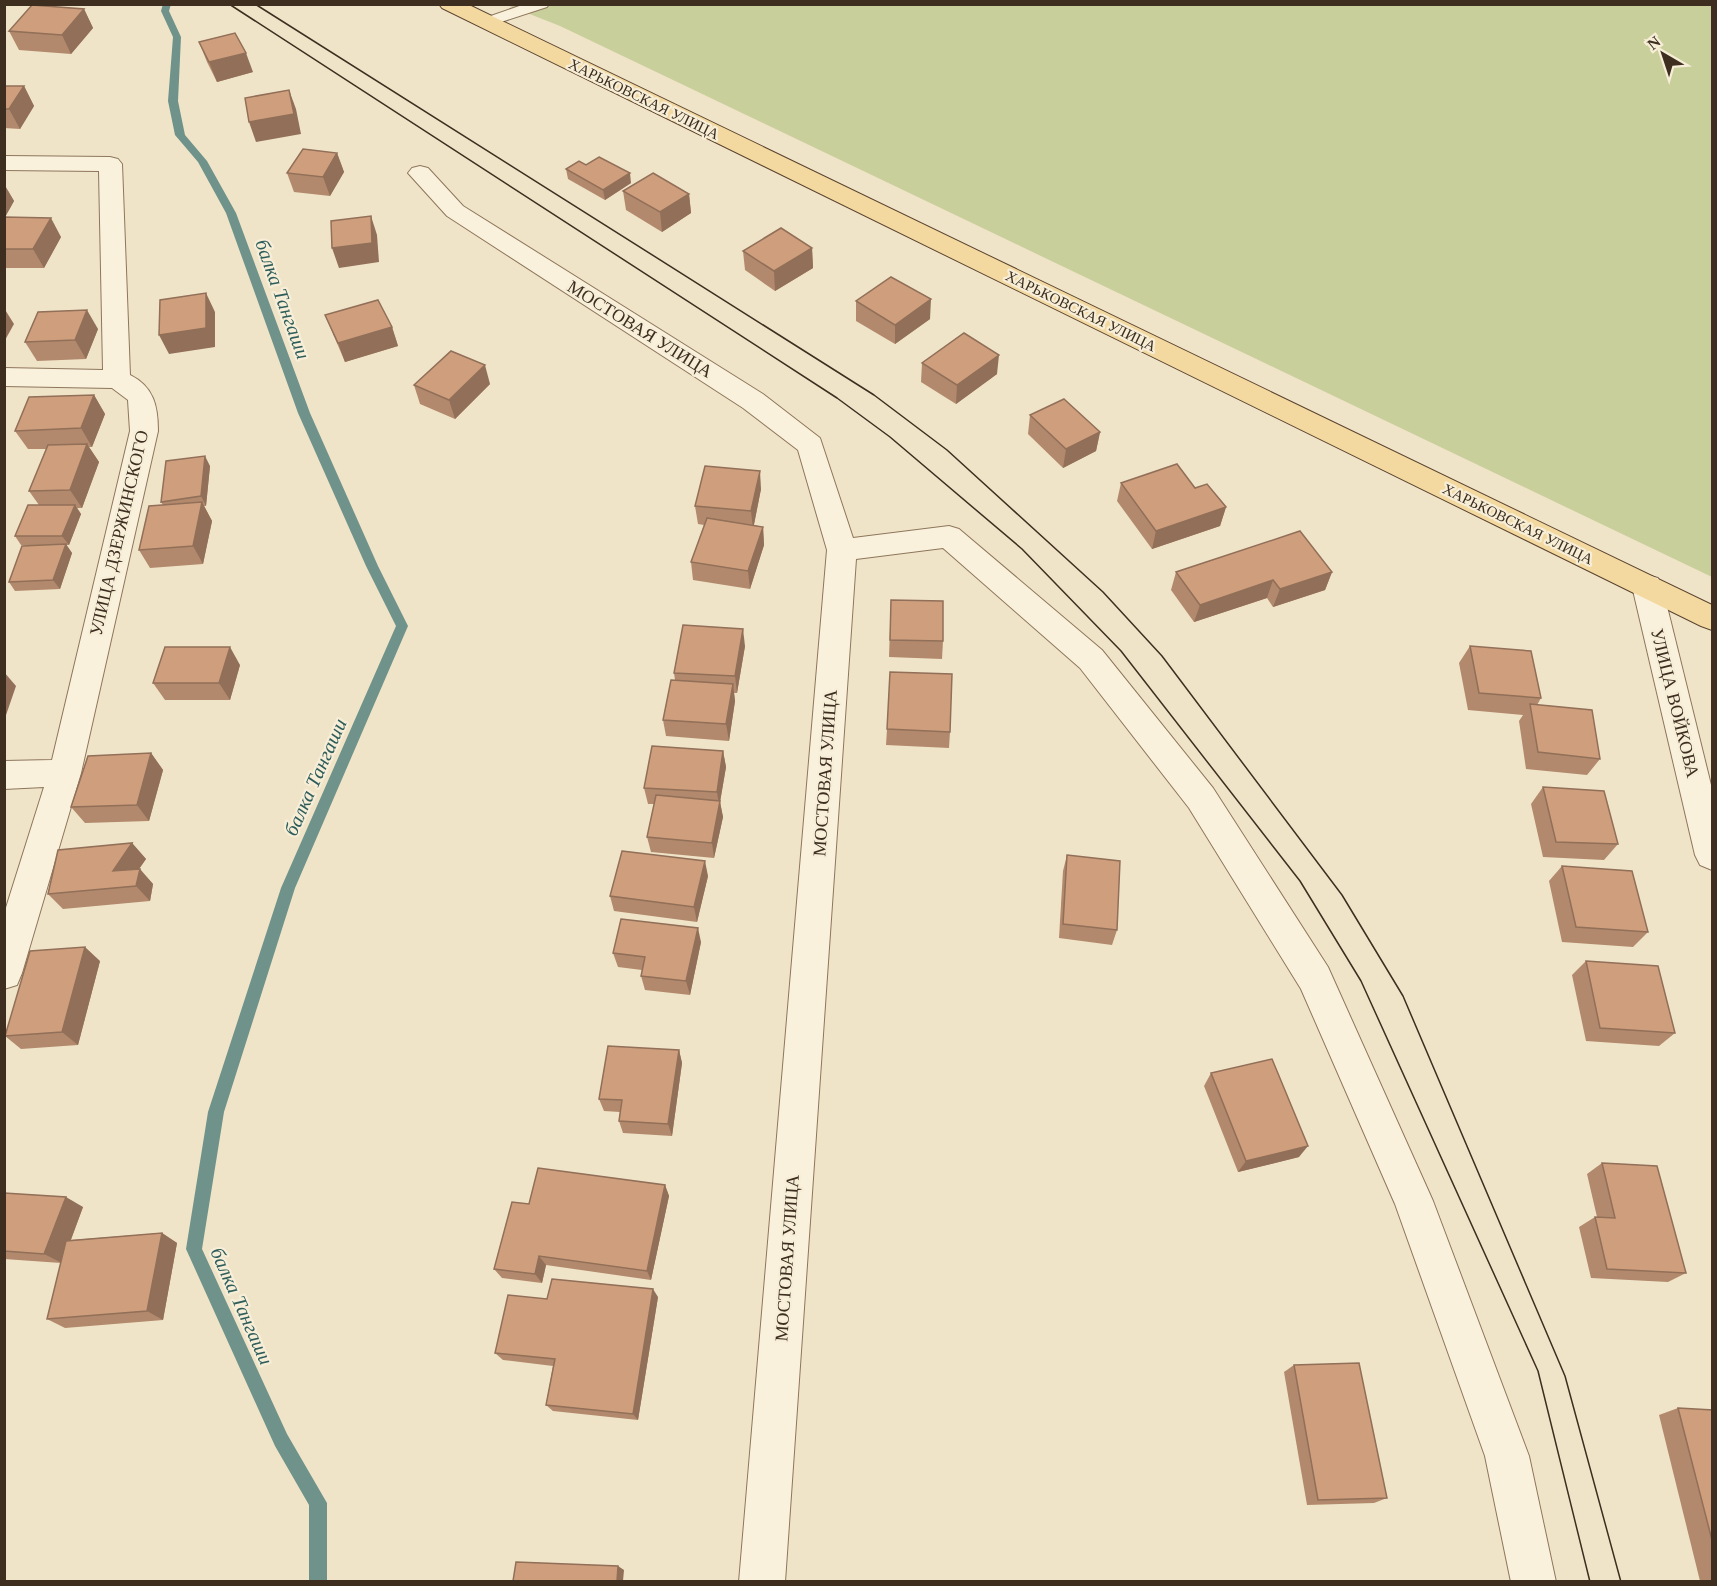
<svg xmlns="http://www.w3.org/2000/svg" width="1717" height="1586" viewBox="0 0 1717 1586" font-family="'Times New Roman',serif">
<rect width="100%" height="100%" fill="#f0e4c8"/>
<!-- green -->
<polygon fill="#c9cf9b" points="507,5 1712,5 1712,577 560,26"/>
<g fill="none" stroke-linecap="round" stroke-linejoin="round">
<!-- stream -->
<polygon fill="#6f938a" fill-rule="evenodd" points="163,4 171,4 169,11 181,37 178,101 185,135 207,161 236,213 310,413 378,566 408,626 295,888 224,1112 202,1249 287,1434 327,1503 327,1582 309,1582 309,1505 275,1446 186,1249 208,1112 281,888 396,626 366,566 298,413 226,213 198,162 175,135 168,101 173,37 161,11"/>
<defs>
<polygon id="lane" points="525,4 549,4 547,7 492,25 487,27 479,22 482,19"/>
<g id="street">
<path d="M4,156L110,157L118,159L122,164L130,375C154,387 158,406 158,431L81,773L22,973L17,985L4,989V914L44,787L4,789V761L52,760L130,431L128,400L112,388L4,386V368L103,370L99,171L4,170Z"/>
<polygon points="420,166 428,168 463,206 763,394 820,438 853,538 949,526 959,529 1102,650 1213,788 1328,967 1433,1201 1529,1456 1556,1582 1511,1582 1485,1456 1395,1204 1301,989 1189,808 1080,668 943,548 856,559 785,1582 739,1582 827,550 798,450 743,408 447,216 408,173 412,168"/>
<polygon points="1647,575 1658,578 1662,586 1712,789 1712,870 1700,865 1695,855 1632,586 1636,578"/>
</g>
<polygon id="primary" points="439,4 467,4 1712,605 1712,630 1701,626 442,8"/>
</defs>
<!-- lane casing -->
<use href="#lane" stroke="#8d765c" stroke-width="2"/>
<!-- street casing -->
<use href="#street" stroke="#8d765c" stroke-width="2"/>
<!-- primary casing -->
<use href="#primary" stroke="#5b4430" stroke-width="2"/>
<!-- lane -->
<use href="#lane" fill="#faf1dc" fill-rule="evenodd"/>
<!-- street -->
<use href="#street" fill="#faf1dc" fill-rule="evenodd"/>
<!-- primary -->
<use href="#primary" fill="#f3d9a0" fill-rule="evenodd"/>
<!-- tram -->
<g stroke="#3d2e20" stroke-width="1.5">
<polyline points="229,4 837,398 890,437 1022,549 1121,651 1300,881 1361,981 1538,1371 1590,1582"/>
<polyline points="255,4 874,395 947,450 1103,592 1162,656 1342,895 1403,996 1565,1376 1621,1582"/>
</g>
</g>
<!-- wall -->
<g fill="#b2896c">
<polygon points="84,9 93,28 71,54 19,50 9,31"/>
<polygon points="199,42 253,72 217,82 207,62"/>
<polygon points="4,86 24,86 34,106 20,129 4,128"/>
<polygon points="337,153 344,172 330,196 294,192 287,173"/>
<polygon points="586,165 631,183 605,200 568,179 566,169"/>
<polygon points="4,184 14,201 5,217 61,237 44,268 4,268"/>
<polygon points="623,191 689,194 691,213 662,232 626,210"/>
<polygon points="812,248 813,268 775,291 745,270 743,251"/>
<polygon points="856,301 930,319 895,344 856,321"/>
<polygon points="325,315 392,327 398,346 345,362"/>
<polygon points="98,329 86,359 37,361 25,342"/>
<polygon points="922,363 997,374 956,404 921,382"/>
<polygon points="490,384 455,419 420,404 414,385"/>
<polygon points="94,395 105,414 92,447 89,447 99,462 82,508 77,508 81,514 69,545 66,545 72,553 60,589 15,591 9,582 38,545 21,545 15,536 39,505 29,491 46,449 28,449 15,431"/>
<polygon points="1030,415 1100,432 1096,451 1063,468 1028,434"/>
<polygon points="210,466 206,506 204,506 212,521 203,564 150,568 139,550 163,505 161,502"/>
<polygon points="1121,483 1195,488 1226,507 1220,526 1152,549 1117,501"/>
<polygon points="761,489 754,525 763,527 764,545 750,589 693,580 691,562 704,525 698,524 695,506"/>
<polygon points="1176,572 1332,572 1325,590 1273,607 1267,598 1194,622 1171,590"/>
<polygon points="891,600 943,641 942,659 889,657"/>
<polygon points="745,646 737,693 734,693 735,701 729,741 666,736 663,720 675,680 674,673"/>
<polygon points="1470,646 1541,698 1537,705 1600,759 1587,775 1526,769 1519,721 1523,715 1468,710 1459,663"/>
<polygon points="240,665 230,700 165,700 153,683"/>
<polygon points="887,729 950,732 949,748 886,745"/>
<polygon points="723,751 726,767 720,802 723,817 714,858 651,852 647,837 654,804 648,804 644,788"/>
<polygon points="151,753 163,770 149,821 85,823 71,807"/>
<polygon points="1543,787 1618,844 1604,860 1543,857 1531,804"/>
<polygon points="132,843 146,859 139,869 153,884 150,901 63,909 48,894"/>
<polygon points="1067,855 1117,930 1112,945 1059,938 1063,871"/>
<polygon points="1562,866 1648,932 1633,947 1562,942 1549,881"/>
<polygon points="708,876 697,922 614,911 610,896"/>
<polygon points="701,942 690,995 645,990 641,976 642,970 618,967 613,953"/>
<polygon points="100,961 78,1045 21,1049 5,1036"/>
<polygon points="1586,961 1675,1033 1659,1046 1586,1041 1572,975"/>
<polygon points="679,1050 682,1063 672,1136 623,1133 619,1121 620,1112 604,1111 599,1099"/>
<polygon points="1211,1073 1299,1157 1238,1172 1204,1086"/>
<polygon points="1602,1163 1686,1273 1668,1282 1591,1278 1579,1227 1595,1217 1597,1217 1587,1174"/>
<polygon points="665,1185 669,1196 651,1280 546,1265 542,1283 502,1278 494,1269 529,1204"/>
<polygon points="4,1193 83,1207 71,1240 162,1233 177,1243 163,1320 65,1328 47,1319 61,1263 4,1259"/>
<polygon points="658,1297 638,1420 553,1411 546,1405 553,1366 503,1360 495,1353 547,1299"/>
<polygon points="1294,1365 1387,1498 1374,1503 1307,1505 1284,1372"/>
<polygon points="1678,1408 1713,1410 1713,1581 1700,1581 1659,1415"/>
</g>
<!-- shaded-wall -->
<g fill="#916f58">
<polygon points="84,9 93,28 71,54 62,35"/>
<polygon points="246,53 253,72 217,82 209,62"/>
<polygon points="24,86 34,106 20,129 9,109"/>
<polygon points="289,90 296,109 301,134 256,142 249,122"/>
<polygon points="337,153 344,172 330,196 323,177"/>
<polygon points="630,173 631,183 605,200 603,190"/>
<polygon points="4,184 14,201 4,219"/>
<polygon points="689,194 691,213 662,232 660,212"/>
<polygon points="371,216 377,235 379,262 339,268 332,248"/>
<polygon points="51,218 61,237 44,268 33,249"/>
<polygon points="812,248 813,268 775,291 774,271"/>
<polygon points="206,293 215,312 215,347 169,354 159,335"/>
<polygon points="931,299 930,319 895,344 895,325"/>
<polygon points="4,308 14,324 4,342"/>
<polygon points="87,310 98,329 86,359 75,340"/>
<polygon points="392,327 398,346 345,362 338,343"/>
<polygon points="999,355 997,374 956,404 957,385"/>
<polygon points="485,365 490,384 455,419 449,400"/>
<polygon points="94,395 105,414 92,447 81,428"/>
<polygon points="1100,432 1096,451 1063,468 1066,449"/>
<polygon points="87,444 99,462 82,508 70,490"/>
<polygon points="205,456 210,466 206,506 201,496"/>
<polygon points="760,471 761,489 753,529 751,511"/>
<polygon points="202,502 212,521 203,564 193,546"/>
<polygon points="75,505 81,514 69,545 62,536"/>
<polygon points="1226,507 1220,526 1152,549 1156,531"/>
<polygon points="763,527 764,545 750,589 748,571"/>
<polygon points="66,544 72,553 60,589 53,580"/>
<polygon points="1332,572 1325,590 1273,607 1280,589"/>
<polygon points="1273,580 1267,598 1194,622 1200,605"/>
<polygon points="743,629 745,646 737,693 735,676"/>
<polygon points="230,647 240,665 230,700 219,683"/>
<polygon points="4,672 16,686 4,721"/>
<polygon points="733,684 735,701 729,741 726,724"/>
<polygon points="723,751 726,767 720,802 723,817 714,858 712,843 719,806 717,792"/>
<polygon points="151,753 163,770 149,821 137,805"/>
<polygon points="132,843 146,859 127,886 113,871"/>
<polygon points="705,861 708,876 697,922 694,907"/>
<polygon points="140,869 153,884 150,901 136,886"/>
<polygon points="698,928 701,942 690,995 686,981"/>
<polygon points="85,947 100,961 78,1045 62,1032"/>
<polygon points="679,1050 682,1063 672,1136 668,1124"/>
<polygon points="1308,1146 1299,1157 1238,1172 1246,1161"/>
<polygon points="665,1185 669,1196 651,1280 647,1271"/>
<polygon points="66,1197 83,1207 62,1263 44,1254"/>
<polygon points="162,1233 177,1243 163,1320 147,1311"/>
<polygon points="539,1256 546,1265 542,1283 535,1274"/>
<polygon points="653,1289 658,1297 638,1420 633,1414"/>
<polygon points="618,1566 624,1570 623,1581 617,1581"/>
</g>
<!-- building -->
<g fill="#cf9f7d" stroke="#916f58" stroke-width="1.5">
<polygon points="32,5 84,9 62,35 9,31"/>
<polygon points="235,33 246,53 209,62 199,42"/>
<polygon points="4,86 24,86 9,109 4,109"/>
<polygon points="289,90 294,114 249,122 245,98"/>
<polygon points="303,149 337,153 323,177 287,173"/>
<polygon points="599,157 630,173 603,190 566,169 579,161 586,165"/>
<polygon points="653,173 689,194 660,212 623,191"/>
<polygon points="371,216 372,243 332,248 331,221"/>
<polygon points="4,217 51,218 33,249 4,249"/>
<polygon points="781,228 812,248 774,271 743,251"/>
<polygon points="891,277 931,299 895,325 856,301"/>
<polygon points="206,293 206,328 159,335 160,300"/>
<polygon points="378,300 392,327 338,343 325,315"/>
<polygon points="87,310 75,340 25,342 38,312"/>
<polygon points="964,333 999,355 957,385 922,363"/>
<polygon points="451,351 485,365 449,400 414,385"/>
<polygon points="94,395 81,428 15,431 29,397"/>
<polygon points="1064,399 1100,432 1066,449 1030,415"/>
<polygon points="87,444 70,490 29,491 48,445"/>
<polygon points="205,456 201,496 161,502 166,461"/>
<polygon points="1177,464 1195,488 1207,484 1226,507 1156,531 1121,483"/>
<polygon points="705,466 760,471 751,511 695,506"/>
<polygon points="202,502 193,546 139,550 149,506"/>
<polygon points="28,505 75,505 62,536 15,536"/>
<polygon points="707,518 763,527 748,571 691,562"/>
<polygon points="1300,531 1332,572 1280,589 1273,580 1200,605 1176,572"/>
<polygon points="66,544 53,580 9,582 22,546"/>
<polygon points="891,600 943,601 943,641 890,640"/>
<polygon points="683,625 743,629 735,676 674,673"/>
<polygon points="1470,646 1531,651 1541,698 1479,693"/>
<polygon points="165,647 230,647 219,683 153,683"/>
<polygon points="890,672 952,674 950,732 887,729"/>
<polygon points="671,680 733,684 726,724 663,720"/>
<polygon points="1530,704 1592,710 1600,759 1538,752"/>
<polygon points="652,746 723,751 717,792 644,788"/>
<polygon points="151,753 137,805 71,807 88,756"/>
<polygon points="1543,787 1604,791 1618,844 1556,842"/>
<polygon points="656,795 720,801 712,843 647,837"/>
<polygon points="132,843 113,871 140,869 136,886 48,894 58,850"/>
<polygon points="622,851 705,861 694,907 610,896"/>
<polygon points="1067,855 1120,861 1117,930 1063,924"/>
<polygon points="1562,866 1632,871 1648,932 1576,927"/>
<polygon points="621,919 698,928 686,981 641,976 645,957 613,953"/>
<polygon points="85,947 62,1032 5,1036 30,951"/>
<polygon points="1586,961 1658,966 1675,1033 1600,1028"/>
<polygon points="608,1046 679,1050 668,1124 619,1121 622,1100 599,1099"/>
<polygon points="1272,1059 1308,1146 1246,1161 1211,1073"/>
<polygon points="1602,1163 1657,1166 1686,1273 1607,1269 1595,1217 1615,1218"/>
<polygon points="538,1168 665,1185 647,1271 539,1256 535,1274 494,1269 512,1202 529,1204"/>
<polygon points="4,1193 66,1197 44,1254 4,1251"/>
<polygon points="162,1233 147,1311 47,1319 66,1241"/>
<polygon points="552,1279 653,1289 633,1414 546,1405 555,1359 495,1353 508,1295 547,1299"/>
<polygon points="1359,1363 1387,1498 1318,1500 1294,1365"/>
<polygon points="1678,1408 1713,1410 1713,1544"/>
<polygon points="516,1562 618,1566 617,1581 513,1581"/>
</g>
<g text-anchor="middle" stroke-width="4.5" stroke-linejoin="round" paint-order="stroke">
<!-- far-street labels -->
<g font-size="15" fill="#3d2e20" stroke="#f7eed8">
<text transform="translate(644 99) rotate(26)" y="5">ХАРЬКОВСКАЯ УЛИЦА</text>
<text transform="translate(1081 311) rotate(26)" y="5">ХАРЬКОВСКАЯ УЛИЦА</text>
<text transform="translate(1518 524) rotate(26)" y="5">ХАРЬКОВСКАЯ УЛИЦА</text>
</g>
<!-- street labels -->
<g font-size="18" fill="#3d2e20" stroke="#f7eed8">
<text transform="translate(640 329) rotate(32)" y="6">МОСТОВАЯ УЛИЦА</text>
<text transform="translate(119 533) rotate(-77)" y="6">УЛИЦА ДЗЕРЖИНСКОГО</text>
<text transform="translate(1675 703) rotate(76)" y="6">УЛИЦА ВОЙКОВА</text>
<text transform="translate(825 773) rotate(-86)" y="6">МОСТОВАЯ УЛИЦА</text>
<text transform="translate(787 1258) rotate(-86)" y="6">МОСТОВАЯ УЛИЦА</text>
</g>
<!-- water labels -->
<g font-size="20" font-style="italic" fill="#2f5d5a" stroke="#f7eed8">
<text transform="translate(283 299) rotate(70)" y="7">балка Тангаши</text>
<text transform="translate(315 777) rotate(-66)" y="7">балка Тангаши</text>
<text transform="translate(242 1306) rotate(66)" y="7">балка Тангаши</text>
</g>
</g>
<!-- border -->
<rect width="1717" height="1586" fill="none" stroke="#3d2e20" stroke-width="12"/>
<!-- north arrow -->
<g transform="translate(1663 54) rotate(321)" stroke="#f7eed8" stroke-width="4.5" paint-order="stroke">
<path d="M0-4.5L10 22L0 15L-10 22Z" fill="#3d2e20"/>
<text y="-9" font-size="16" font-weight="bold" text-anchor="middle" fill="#3d2e20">N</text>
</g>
</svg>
